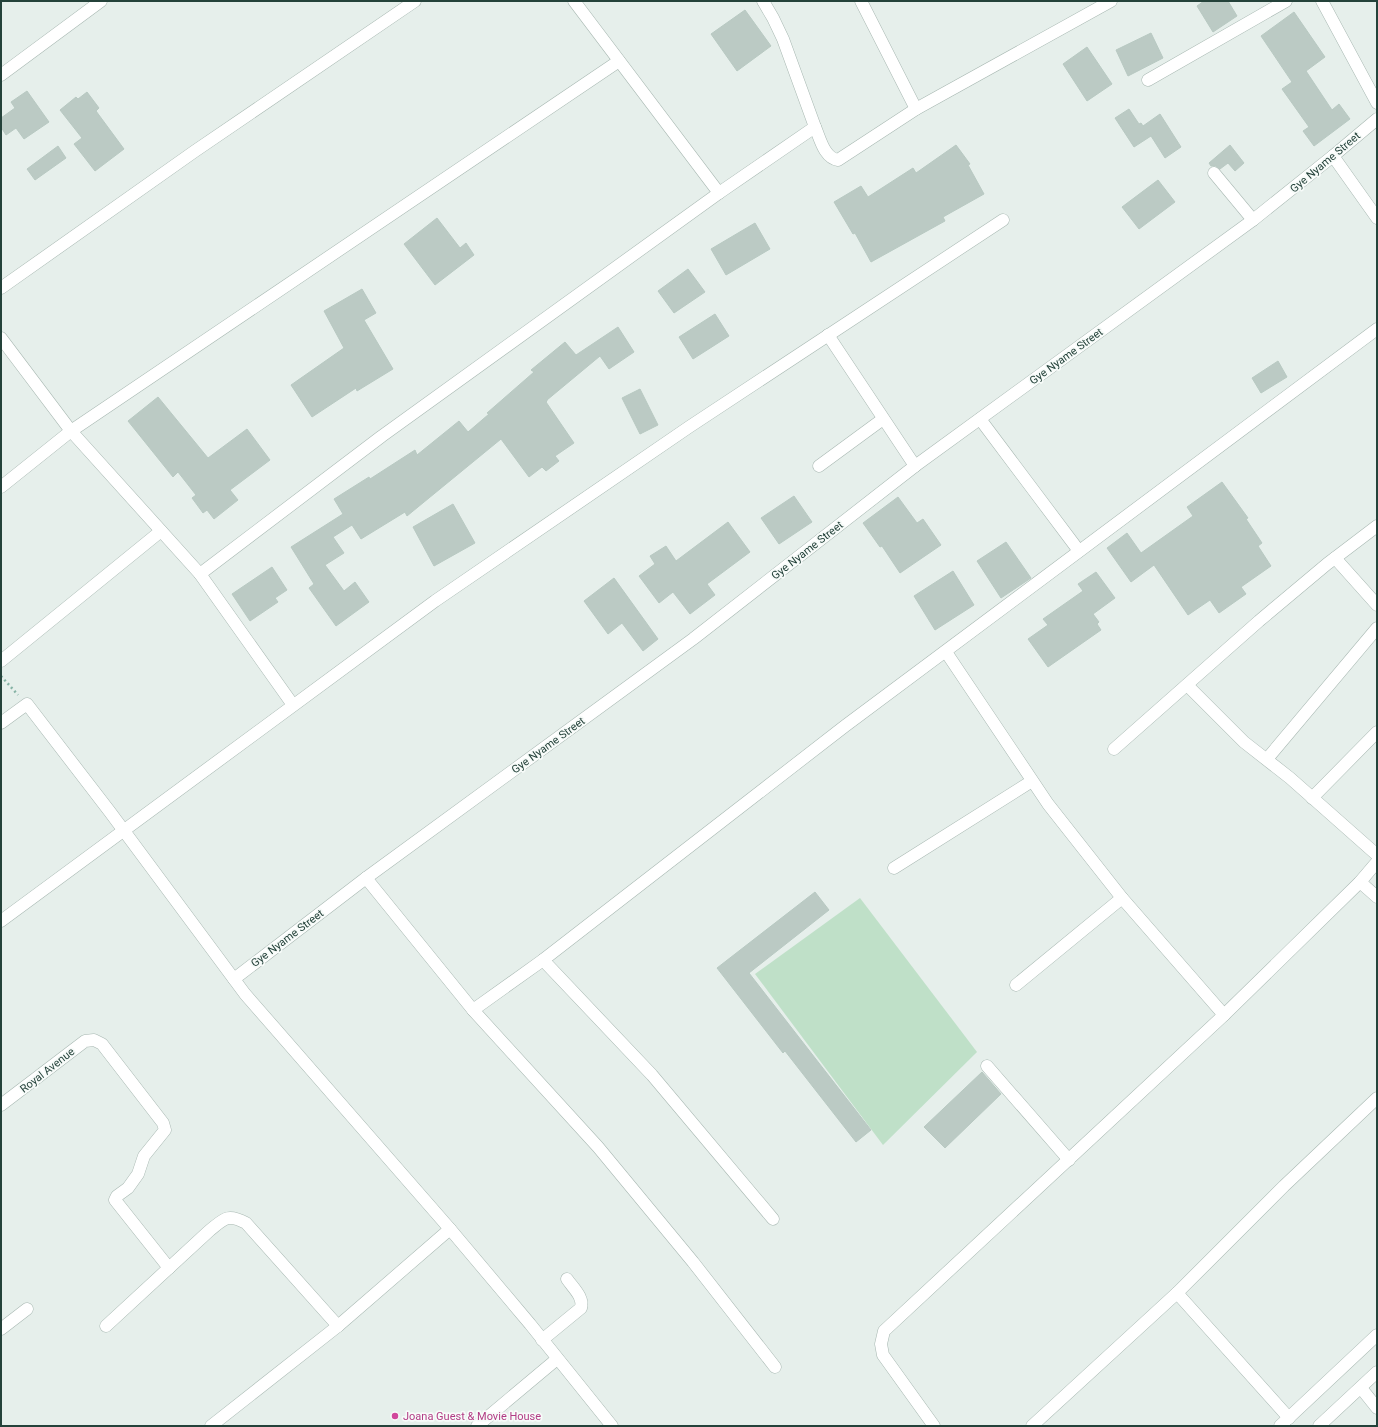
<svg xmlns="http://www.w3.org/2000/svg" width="1378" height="1427" viewBox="0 0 1378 1427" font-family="Roboto,sans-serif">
<rect width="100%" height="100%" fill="#e6efeb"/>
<!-- green -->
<polygon fill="#bfe0c8" points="860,898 977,1052 883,1145 755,974"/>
<!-- building -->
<g fill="#bbcac4" stroke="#b8c9c2">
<polygon points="1204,1 1228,1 1237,16 1213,32 1197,6"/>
<polygon points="745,10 771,46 737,71 711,34"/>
<polygon points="1294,12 1325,57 1306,71 1332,110 1339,104 1350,119 1314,146 1303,131 1309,127 1282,89 1292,82 1261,36"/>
<polygon points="1151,33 1163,58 1128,76 1116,50"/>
<polygon points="1087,47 1112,84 1087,101 1063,64"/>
<polygon points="27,91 49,122 24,139 16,128 6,135 1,127 1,118 15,108 11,102"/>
<polygon points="87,92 99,108 96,111 124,149 95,171 74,144 82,138 60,110 76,97 78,99"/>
<polygon points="1129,109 1139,124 1141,123 1143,126 1160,114 1181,147 1165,158 1151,136 1134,147 1115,118"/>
<polygon points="956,145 970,164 968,165 984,194 943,217 945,221 871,262 855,233 853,234 834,202 861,186 868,197 913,168 916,173"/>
<polygon points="1230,145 1244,163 1235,171 1228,163 1220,169 1216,166 1211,166 1209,163"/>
<polygon points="58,146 66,158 35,180 27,169"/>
<polygon points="1158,180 1175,202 1139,229 1122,207"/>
<polygon points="437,218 460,248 466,243 474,255 435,285 404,244"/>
<polygon points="755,223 770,249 726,275 711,249"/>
<polygon points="688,269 705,292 674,313 658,291"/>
<polygon points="362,289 376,313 364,320 393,369 357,391 356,388 312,417 291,385 344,348 324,311"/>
<polygon points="715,314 729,336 693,359 679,337"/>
<polygon points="618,327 634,352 609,369 600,356 547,400 547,401 546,402 574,443 555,456 559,461 546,471 542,467 529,477 501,439 407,516 405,512 361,539 352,525 333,537 344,553 325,565 344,591 355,582 369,602 336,626 309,588 314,584 291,547 343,514 334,499 369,477 370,479 415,450 417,455 459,421 468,432 489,414 487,413 534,372 531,370 565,342 576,355"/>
<polygon points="1278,361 1287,377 1261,393 1252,378"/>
<polygon points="640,389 658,425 640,434 622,398"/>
<polygon points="158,397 208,458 247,429 270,460 230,490 238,500 214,519 207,510 203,513 192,498 196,495 178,472 173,477 128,421"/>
<polygon points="1222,482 1248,518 1246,519 1262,543 1258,546 1271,566 1241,587 1246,594 1219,613 1210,600 1188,615 1154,565 1131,582 1107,548 1127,533 1141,553 1193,516 1187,507"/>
<polygon points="794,496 812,522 779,544 761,518"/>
<polygon points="898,497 917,523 923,519 941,545 900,573 882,546 880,547 863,523"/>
<polygon points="453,504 475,543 434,566 413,527"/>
<polygon points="728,522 750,552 707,584 715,595 690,614 673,592 659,603 639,576 655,564 650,556 666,546 676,561"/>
<polygon points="1006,542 1031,578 1001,598 977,561"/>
<polygon points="272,567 287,590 275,598 278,602 250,621 232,594"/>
<polygon points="953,571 974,605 935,630 914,596"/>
<polygon points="1096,572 1115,598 1093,614 1099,622 1097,624 1101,630 1048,667 1028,639 1048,625 1043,619 1083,591 1078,584"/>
<polygon points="614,578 658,639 643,651 622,623 608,634 584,601"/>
<polygon points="815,892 829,910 749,973 871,1130 856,1142 785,1051 783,1053 717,968"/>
<polygon points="982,1072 1001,1094 945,1148 924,1127"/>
</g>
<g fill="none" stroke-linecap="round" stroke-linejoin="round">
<defs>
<g id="minor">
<polyline points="763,1 773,18 783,39 815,127"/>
<polyline points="861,1 916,109"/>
<polyline points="1322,1 1377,103"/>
<polyline points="1,75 101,1"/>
<polyline points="1148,80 1286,1"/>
<polyline points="1333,156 1377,218"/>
<polyline points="1214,173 1253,220"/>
<path d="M719,193L815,127C820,138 824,158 838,160L916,109L1111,1"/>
<polyline points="1,288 195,151 415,1"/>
<polyline points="828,335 915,466"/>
<polyline points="1,338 71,431 200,574 382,436 719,193 574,1"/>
<polyline points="980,419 1079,551"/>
<polyline points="819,466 883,419"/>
<polyline points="1,487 71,431 619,61"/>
<polyline points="1335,558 1377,605"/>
<polyline points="200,574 293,705"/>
<polyline points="946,652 1048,804 1122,898 1224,1015"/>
<polyline points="1,661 161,531"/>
<polyline points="1187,685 1244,742 1290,778 1377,855"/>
<polyline points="1,723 27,704 110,812 245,994 450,1229 530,1324 612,1426"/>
<polyline points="1114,749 1259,621 1327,564 1377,526"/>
<polyline points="1267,759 1377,628"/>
<polyline points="1312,798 1377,732"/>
<polyline points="894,868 1032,781"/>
<polyline points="366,878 473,1010 598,1147 693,1262 775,1367"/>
<polyline points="1360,882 1377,897"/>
<polyline points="1,921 435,601 689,427 1003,220"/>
<polyline points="543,960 652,1075 773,1219"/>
<polyline points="234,979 366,878 693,639 915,466 1253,220 1333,156 1377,119"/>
<polyline points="1016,985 1122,898"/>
<polyline points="473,1010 543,960 845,726 1377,329"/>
<polyline points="987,1066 1069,1160"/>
<polyline points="1,1105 85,1041 94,1040 102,1044 163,1123 165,1130 144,1156 138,1174 128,1188 117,1196 115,1200 169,1268"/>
<polyline points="1177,1293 1289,1418"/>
<path d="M106,1326L209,1231C224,1219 227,1213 246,1223L338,1326"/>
<polyline points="1,1329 27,1309"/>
<path d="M542,1340L581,1308C584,1297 573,1288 567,1279"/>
<polyline points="1361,1388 1377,1408"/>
<polyline points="211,1426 338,1326 450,1229"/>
<polyline points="477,1426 557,1359"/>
<polyline points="934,1426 883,1355 881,1344 884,1331 1224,1015 1360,882 1377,862"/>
<polyline points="1032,1426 1177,1293 1284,1186 1377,1098"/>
<polyline points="1280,1426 1377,1335"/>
<polyline points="1319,1426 1377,1372"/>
</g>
</defs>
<!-- minor casing -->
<use href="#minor" stroke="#a8b8b2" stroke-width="13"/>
<!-- path -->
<polyline stroke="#86b3a5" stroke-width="2.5" stroke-dasharray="2 3" stroke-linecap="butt" points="1,676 18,695"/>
<!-- minor -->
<use href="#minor" stroke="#fff" stroke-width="12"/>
</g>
<!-- markers -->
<circle fill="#d1479c" stroke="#f7fbf9" stroke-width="1.5" cx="395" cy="1416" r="4"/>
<g text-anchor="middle" stroke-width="3.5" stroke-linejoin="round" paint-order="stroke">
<!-- street labels -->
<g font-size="11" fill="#24423a" stroke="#f7fbf9">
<text transform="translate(1325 162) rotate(-40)" y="4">Gye Nyame Street</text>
<text transform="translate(1066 356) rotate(-36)" y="4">Gye Nyame Street</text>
<text transform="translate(807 550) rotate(-38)" y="4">Gye Nyame Street</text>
<text transform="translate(548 745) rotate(-36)" y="4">Gye Nyame Street</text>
<text transform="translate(287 938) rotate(-37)" y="4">Gye Nyame Street</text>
<text transform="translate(47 1070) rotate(-38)" y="4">Royal Avenue</text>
</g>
<!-- hotel labels -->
<g font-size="11" fill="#b23c85" stroke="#f7fbf9" text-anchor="start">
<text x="403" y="1420">Joana Guest &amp; Movie House</text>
</g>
</g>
<!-- border -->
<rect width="1378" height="1427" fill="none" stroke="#24423a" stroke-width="4"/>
</svg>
